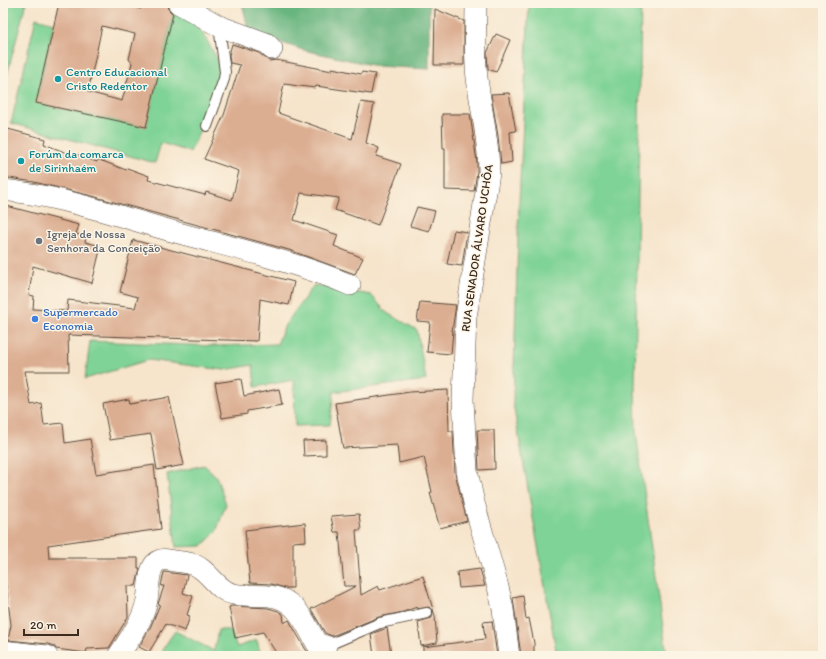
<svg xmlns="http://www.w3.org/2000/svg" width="826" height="659" viewBox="0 0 826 659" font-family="Itim,sans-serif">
<rect width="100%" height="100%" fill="#fcf5e5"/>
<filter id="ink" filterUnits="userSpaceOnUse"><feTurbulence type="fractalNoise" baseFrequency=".025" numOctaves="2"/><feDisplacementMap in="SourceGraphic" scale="8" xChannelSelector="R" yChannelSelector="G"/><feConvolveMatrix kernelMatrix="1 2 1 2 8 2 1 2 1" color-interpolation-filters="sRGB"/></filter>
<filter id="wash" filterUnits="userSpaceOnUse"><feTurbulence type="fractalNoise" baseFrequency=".012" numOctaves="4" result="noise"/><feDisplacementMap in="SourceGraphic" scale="16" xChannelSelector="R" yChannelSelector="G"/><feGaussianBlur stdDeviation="0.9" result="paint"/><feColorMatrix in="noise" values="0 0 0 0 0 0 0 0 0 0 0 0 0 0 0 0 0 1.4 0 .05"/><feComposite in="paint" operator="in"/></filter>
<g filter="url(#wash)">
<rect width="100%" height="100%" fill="#f6e4cb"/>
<!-- green -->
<g fill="#7fd396" stroke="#5d7e5a">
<polygon points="3,3 26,3 3,90"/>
<polygon points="529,3 641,3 635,387 636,432 667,656 557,656 513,403 519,201"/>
<polygon points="175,5 198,26 205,37 224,71 203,124 190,152 161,143 155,163 11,123 36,18 54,23 36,103 146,127"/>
<polygon points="314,285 371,295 387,313 417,330 426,380 334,392 330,425 295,426 294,380 255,387 253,365 224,370 148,360 85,379 90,341 214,346 277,344 285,325"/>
<polygon points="204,465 216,476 226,504 216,532 202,546 176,547 167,474"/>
<polygon points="218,630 230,630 237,647 257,640 261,656 170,656 162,650 175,631 214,651"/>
</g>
<!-- forest -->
<polygon fill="#67b57f" stroke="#51704e" points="242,3 429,3 429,69 376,66 303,50 249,32"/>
<g id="blocks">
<!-- building -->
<g fill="#dbad91" fill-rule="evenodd">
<path d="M59,3H118L141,9L143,3H166L168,9L173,14L146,127L36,103ZM102,26L135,34L129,59L132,63L122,101L88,92Z"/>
<polygon points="435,9 464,21 464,65 434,65"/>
<polygon points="496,34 510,40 496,72 488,69 487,53"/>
<polygon points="232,44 259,53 269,61 276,60 332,71 332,68 361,74 362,72 375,74 371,94 316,86 315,88 284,84 278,113 352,139 361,102 374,104 366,143 379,148 376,156 401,164 378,225 335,210 339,198 301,193 294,220 338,235 334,246 363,258 355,274 289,250 92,196 34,182 3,177 3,145 8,129 45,139 44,144 72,155 73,153 97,162 97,159 126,170 127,168 149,176 148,180 205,195 206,192 232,200 239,171 204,159 224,115 240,65 230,63 229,55"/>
<polygon points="509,93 516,131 510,132 512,162 501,164 498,136 491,94"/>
<polygon points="442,114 470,114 477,162 477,172 474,191 445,190 445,148 443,148"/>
<polygon points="3,205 79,225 76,234 86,237 85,242 101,246 92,283 33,266 29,295 34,296 33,309 67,311 68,300 135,308 138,297 120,292 133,240 294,282 289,305 260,299 257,341 68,335 69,371 25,371 31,405 41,403 44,425 63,423 65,443 90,439 96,474 154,465 161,529 48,545 49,558 138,558 138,568 140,568 136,586 127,586 128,617 109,648 87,649 86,653 56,649 54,646 48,644 8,640 11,625 3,561"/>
<polygon points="417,207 435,211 429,231 410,226"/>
<polygon points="454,230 467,232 462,266 447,264"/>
<polygon points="420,302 456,305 452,331 453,331 451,354 427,352 430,322 417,321"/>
<polygon points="241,379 244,396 279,389 282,405 247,411 247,414 222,418 215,383"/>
<polygon points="448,390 449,431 453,431 455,473 467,521 440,528 430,493 432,492 424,457 399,463 397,445 343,448 335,403 410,392"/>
<polygon points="169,397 184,465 157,470 151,434 110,440 103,404 129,399 130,404"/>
<polygon points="477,430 494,430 495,469 479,470"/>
<polygon points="326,440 326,455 304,456 303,441"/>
<polygon points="359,514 361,530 356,530 361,595 378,586 380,590 423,576 435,616 437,643 421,646 418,622 432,618 433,611 429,607 417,609 417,607 403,612 379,617 332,636 325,633 311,609 356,586 344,586 339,532 334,532 331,516"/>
<polygon points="305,523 306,541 293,542 293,588 285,588 271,584 250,583 245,530"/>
<polygon points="480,569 485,586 459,588 457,572"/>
<polygon points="164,572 187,575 183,593 193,596 187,615 190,616 185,631 166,624 149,652 139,647 150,628 160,604 158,604 164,586 161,586"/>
<polygon points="523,596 526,619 529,618 534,643 534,656 521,656 513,598"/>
<polygon points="232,606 268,608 278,611 283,614 284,623 289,620 306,650 313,656 278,656 263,632 235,638 229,607"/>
<polygon points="492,621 497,656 423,656 423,647 485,639 483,622"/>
<polygon points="387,628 391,654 374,656 371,634"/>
</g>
</g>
</g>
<g filter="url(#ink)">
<use href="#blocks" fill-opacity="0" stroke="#574638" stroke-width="1"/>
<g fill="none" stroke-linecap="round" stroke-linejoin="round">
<defs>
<g id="service">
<polyline points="207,126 224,79 225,72 219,26"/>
<polyline points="326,646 380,623 427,613"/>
</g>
<g id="minor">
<polyline points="178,3 219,26 266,43 272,49"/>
<path d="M476,3C476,28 474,53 477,78C481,110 489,141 489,173L466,317L463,400L467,471L474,503L498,587L503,609L509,656"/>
<path d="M3,190C61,196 118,216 175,232C233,248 294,261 350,285"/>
<polyline points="3,651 47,656"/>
<path d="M118,656C130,638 143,621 147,600C149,590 148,568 157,562C162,558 168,560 174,561C182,562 193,562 200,568C212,576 219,591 233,594C252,598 274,591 290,604C302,613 309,630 317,644L326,646"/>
</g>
</defs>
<!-- service casing -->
<use href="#service" stroke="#574638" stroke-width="12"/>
<!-- minor casing -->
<use href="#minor" stroke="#574638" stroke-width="22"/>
<!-- service -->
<use href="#service" stroke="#fff" stroke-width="10"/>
<!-- minor -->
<use href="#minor" stroke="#fff" stroke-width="21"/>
</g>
</g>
<!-- markers -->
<g fill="#0f9aa8" stroke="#fcf5e5" stroke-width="1.5">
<circle cx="58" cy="79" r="4"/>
<circle cx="21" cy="161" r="4"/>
</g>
<circle fill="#6b7280" stroke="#fcf5e5" stroke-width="1.5" cx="39" cy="241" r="4"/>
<circle fill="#3f7fe0" stroke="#fcf5e5" stroke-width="1.5" cx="35" cy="319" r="4"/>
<g text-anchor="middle" stroke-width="3" stroke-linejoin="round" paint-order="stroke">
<!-- culture labels -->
<g font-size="12" fill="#0d838f" stroke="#fcf5e5" text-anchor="start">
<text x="66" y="76">Centro Educacional<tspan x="66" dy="14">Cristo Redentor</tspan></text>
<text x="29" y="158">Forúm da comarca<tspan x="29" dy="14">de Sirinhaém</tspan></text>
</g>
<!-- worship labels -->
<g font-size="12" fill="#5b616d" stroke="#fcf5e5" text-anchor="start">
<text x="47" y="238">Igreja de Nossa<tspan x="47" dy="14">Senhora da Conceição</tspan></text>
</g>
<!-- street labels -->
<g font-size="12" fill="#3b2a1e" stroke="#fcf5e5">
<text transform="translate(477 248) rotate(-82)" y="4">RUA SENADOR ÁLVARO UCHÔA</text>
</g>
<!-- shop labels -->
<g font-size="12" fill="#366cbe" stroke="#fcf5e5" text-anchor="start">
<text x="43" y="316">Supermercado<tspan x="43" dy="14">Economia</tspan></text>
</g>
</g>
<!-- margin -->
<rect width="826" height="659" fill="none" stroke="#fcf5e5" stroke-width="16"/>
<!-- scale -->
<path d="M24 629v6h54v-6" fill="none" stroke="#3b2a1e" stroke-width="2"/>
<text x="30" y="629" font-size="12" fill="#3b2a1e" stroke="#fcf5e5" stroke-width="3" paint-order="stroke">20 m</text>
</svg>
